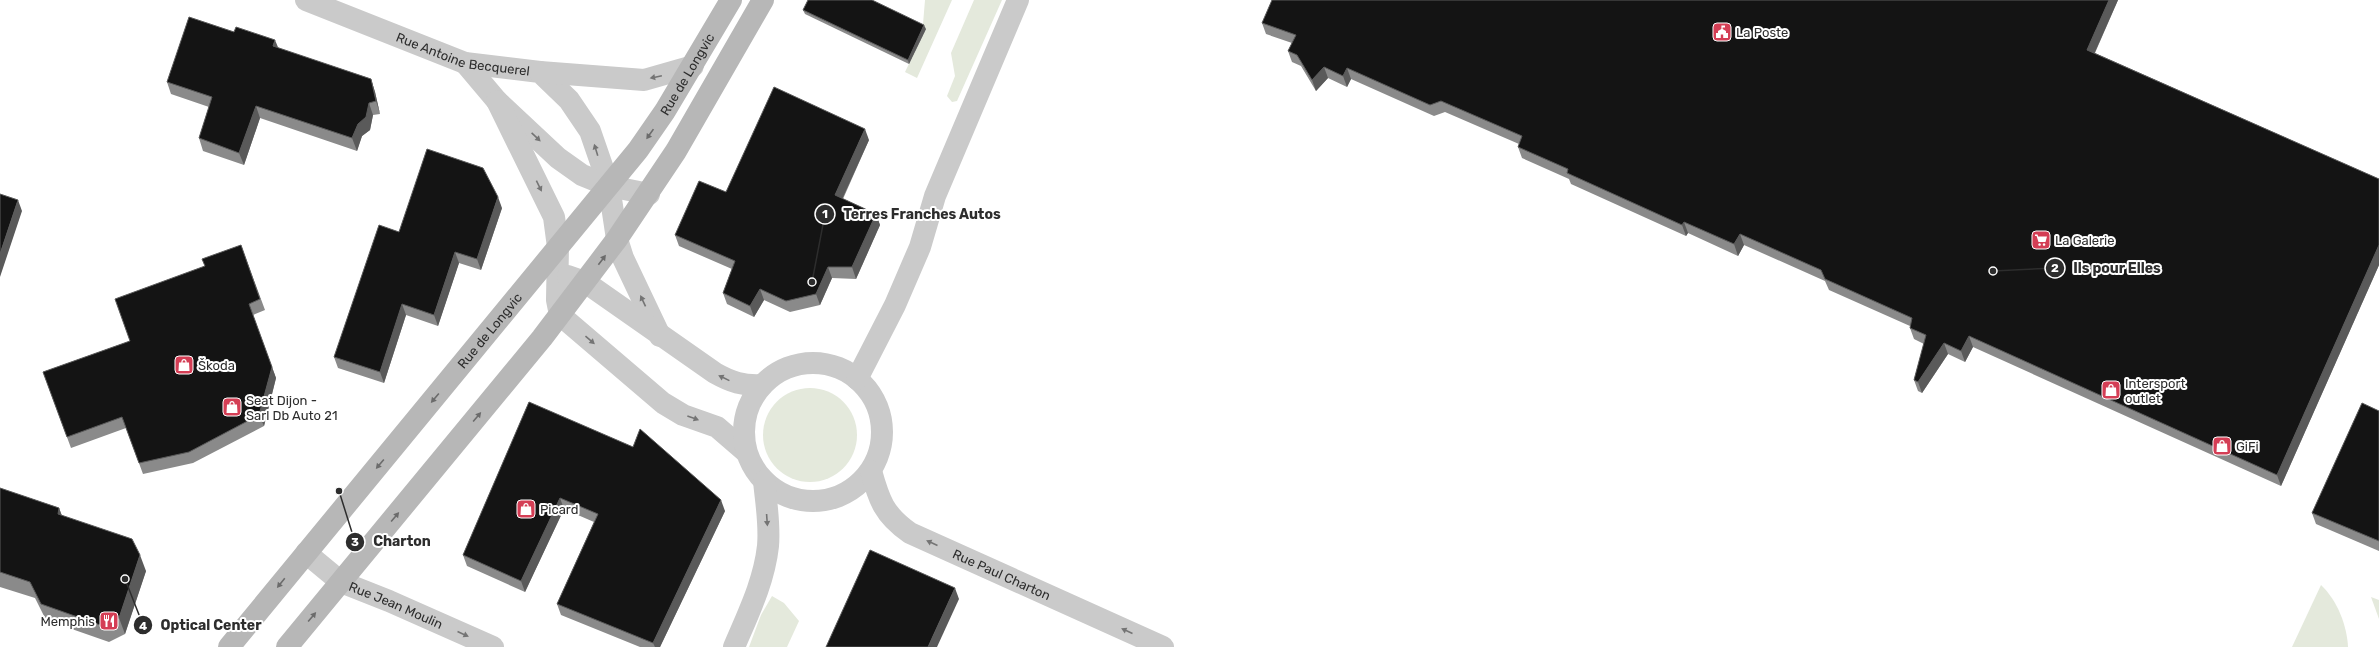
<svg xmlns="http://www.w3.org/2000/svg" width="2379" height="647" viewBox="0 0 2379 647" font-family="Rubik,sans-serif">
<rect width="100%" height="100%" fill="#fff"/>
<!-- green -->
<g fill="#e4e9dc">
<polygon points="925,0 952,0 917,78 905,72 926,29 923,24"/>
<polygon points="974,0 1002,0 957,101 952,102 947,96 955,76 951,53"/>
<circle cx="810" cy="435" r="47"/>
<path d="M2321,585C2337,600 2347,625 2348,647H2292Z"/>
<polygon points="772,596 784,603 799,621 787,647 749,647 761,615"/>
<polygon points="2371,597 2379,600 2379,619"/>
</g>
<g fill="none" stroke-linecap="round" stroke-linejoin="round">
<!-- street -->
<g stroke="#cacaca" stroke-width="22">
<path id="s1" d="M306,0L465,63L540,72L569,100L590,131L609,186L617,239L623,258L660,336"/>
<polyline points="465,63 497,101 558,158 582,175 609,186 649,194"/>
<polyline points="540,72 644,80 693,66"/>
<polyline points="497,101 554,217 558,247 557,300 560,315 663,403 683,415 717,427 746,452"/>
<path d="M568,276L585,282L715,373C731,382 743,386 762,385"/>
<circle cx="813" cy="432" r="69"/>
<polyline points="857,379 895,305 920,247 935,196 1018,0"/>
<path id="s2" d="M871,471C879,500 884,515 910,533L1163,647"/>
<path id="s3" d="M306,553L341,582L389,601L493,647"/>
<path d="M734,647C748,614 764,582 768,546C770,524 766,502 764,481"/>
</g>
<!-- secondary -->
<g stroke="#b7b7b7" stroke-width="22">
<path id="s4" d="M229,647L638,150L665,111L731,0"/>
<polyline points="287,647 542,338 617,239 676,151 763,0"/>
</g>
</g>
<!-- wall -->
<g fill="#8a8a8a">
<polygon points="2118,0 2095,53 2379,179 2379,265 2281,486 1973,347 1965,362 1948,354 1922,393 1918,391 1914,380 1924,344 1914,339 1910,328 1910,326 1829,290 1825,281 1744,245 1738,256 1688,233 1686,236 1571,184 1569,179 1522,158 1518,147 1519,144 1445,112 1434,116 1351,79 1347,87 1328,78 1316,91 1301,66 1292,62 1288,51 1292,43 1266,34 1262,23"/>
<polygon points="803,10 926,29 909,64 805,14"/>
<polygon points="278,48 371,79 375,92 380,114 373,115 370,130 362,136 357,151 260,118 244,165 203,151 199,138 209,107 171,94 167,82"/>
<polygon points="869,140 843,199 876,214 880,225 856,279 832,278 820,305 790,312 764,300 754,317 727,304 723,293 732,269 679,246 675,235 726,192"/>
<polygon points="502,208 481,270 459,263 438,326 406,315 384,383 338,368 334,357 399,232"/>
<polygon points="241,245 265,310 253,315 276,378 264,426 193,463 143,474 126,428 71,448 43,372 130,341 205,266"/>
<polygon points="529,402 725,511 660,647 640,647 561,615 557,604 594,522 564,509 525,592 467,566 463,555"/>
<polygon points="2379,411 2379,551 2316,524 2312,513"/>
<polygon points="0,488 59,508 62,516 146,571 125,634 109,642 46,620 35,598 0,587"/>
</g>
<!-- shaded-wall -->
<g fill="#5a5a5a">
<polygon points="2109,0 2118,0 2091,61 2087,50"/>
<polygon points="924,25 926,29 909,64 908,60"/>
<polygon points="275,40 280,52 273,46"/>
<polygon points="1324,67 1328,78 1316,91 1312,80"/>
<polygon points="1347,68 1351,79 1347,87 1343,76"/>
<polygon points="371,79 375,92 380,114 376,101"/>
<polygon points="369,103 373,115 370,130 362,136 357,151 352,138 358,124"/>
<polygon points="256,106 260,118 244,165 239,153"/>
<polygon points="865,129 869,140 839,206 835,195"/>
<polygon points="498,197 502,208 481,270 477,259"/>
<polygon points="18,200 22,211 0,277 0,254"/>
<polygon points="876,214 880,225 856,279 852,267"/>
<polygon points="1684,222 1688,233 1686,236 1682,225"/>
<polygon points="1740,234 1744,245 1738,256 1734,244"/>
<polygon points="2379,245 2379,265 2281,486 2277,475"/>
<polygon points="455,252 459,263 438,326 434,315"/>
<polygon points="828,267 832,278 820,305 816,294"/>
<polygon points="760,289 764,300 754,317 750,306"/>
<polygon points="402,304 406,315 384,383 380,372"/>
<polygon points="1969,336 1973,347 1965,362 1961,351"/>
<polygon points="1944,343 1948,354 1922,393 1918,382"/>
<polygon points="272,367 276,378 264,426 259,415"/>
<polygon points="560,498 564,509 525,592 521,581"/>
<polygon points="721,500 725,511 660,647 655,647 653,643"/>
<polygon points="59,508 65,524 58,514"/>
<polygon points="140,555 146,571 125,634 119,618"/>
<polygon points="955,588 959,599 937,647 928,647"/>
</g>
<!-- building -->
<g fill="#141414" stroke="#5a5a5a">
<polygon points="808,0 872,0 924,25 908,60 803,10"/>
<polygon points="1272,0 2109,0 2087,50 2379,179 2379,245 2277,475 1969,336 1961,351 1944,343 1918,382 1914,380 1926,335 1910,328 1912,318 1825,279 1821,270 1740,234 1734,244 1684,222 1682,225 1567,173 1568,169 1518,147 1522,136 1441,101 1430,105 1347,68 1343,76 1324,67 1312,80 1297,55 1288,51 1296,35 1262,23"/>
<polygon points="189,17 234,32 236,27 275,40 273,46 371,79 376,101 369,103 366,117 358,124 352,138 256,106 239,153 199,138 212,97 167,82"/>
<polygon points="774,87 865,129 835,195 876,214 852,267 828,267 816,294 786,301 760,289 750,306 723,293 735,261 675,235 699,181 726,192"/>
<polygon points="427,149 483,168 498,197 477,259 455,252 434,315 402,304 380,372 334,357 379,225 399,232"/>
<polygon points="0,194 18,200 0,254"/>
<polygon points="241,245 260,299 249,304 272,367 259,415 189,452 139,463 122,417 67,437 43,372 130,341 115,299 205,266 202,259"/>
<polygon points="529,402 633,447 640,429 721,500 653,643 557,604 598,514 560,498 521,581 463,555"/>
<polygon points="2362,403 2379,411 2379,541 2312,513"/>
<polygon points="0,488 59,508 58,514 132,539 140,555 119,618 103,626 41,604 30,582 0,572"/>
<polygon points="870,550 955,588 928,647 826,647"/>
</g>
<!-- one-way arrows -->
<defs><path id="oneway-solid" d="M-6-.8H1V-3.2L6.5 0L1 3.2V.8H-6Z"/></defs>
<g fill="#747474">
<use href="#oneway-solid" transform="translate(656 77) rotate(168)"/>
<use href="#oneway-solid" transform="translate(536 137) rotate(43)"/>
<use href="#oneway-solid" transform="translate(596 150) rotate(-107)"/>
<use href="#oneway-solid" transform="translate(539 186) rotate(64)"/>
<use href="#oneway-solid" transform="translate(643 301) rotate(-115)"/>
<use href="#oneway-solid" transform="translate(590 340) rotate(41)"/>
<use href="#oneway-solid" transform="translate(724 378) rotate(-154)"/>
<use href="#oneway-solid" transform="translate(693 418) rotate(20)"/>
<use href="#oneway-solid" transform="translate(767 520) rotate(86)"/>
<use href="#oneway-solid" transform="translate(932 543) rotate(-156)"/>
<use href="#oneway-solid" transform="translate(1127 631) rotate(-156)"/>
<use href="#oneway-solid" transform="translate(463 634) rotate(24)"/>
</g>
<g fill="#6b6b6b">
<use href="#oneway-solid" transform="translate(650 134) rotate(125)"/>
<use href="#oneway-solid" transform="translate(602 260) rotate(-53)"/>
<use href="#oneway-solid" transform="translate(435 398) rotate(130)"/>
<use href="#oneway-solid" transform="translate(477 417) rotate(-50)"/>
<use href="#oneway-solid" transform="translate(380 464) rotate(130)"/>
<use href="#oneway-solid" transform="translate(395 517) rotate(-50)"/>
<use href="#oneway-solid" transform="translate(281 583) rotate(129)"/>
<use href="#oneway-solid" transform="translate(312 617) rotate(-50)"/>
</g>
<!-- icons -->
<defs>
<symbol id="civic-square" viewBox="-11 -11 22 22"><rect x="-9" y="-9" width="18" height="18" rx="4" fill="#d43e55" stroke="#fff"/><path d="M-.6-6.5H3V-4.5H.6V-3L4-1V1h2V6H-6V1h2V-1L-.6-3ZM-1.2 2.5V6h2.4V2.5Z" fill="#fff"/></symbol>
<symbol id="supermarket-square" viewBox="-11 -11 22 22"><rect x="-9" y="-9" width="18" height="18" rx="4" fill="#d43e55" stroke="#fff"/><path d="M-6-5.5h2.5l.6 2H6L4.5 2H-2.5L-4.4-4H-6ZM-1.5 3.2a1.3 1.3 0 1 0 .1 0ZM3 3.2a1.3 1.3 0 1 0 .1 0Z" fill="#fff"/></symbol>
<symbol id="shop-square" viewBox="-11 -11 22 22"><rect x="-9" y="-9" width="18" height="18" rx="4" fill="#d43e55" stroke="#fff"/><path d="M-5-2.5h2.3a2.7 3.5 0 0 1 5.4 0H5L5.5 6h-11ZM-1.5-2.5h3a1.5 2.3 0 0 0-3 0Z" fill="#fff"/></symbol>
<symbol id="restaurant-square" viewBox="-11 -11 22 22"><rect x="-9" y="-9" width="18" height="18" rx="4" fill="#d43e55" stroke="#fff"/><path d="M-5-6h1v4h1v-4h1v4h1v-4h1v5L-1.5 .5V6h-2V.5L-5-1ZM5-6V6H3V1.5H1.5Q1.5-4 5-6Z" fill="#fff"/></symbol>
</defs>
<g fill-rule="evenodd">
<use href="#civic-square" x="1711" y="21" width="22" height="22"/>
<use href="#supermarket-square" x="2030" y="229" width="22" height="22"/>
<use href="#shop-square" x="173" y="354" width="22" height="22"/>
<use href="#shop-square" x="2100" y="379" width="22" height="22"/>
<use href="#shop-square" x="221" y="396" width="22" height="22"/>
<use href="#shop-square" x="2211" y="435" width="22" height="22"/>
<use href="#shop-square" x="515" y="498" width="22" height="22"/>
<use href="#restaurant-square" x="98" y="610" width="22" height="22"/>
</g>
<g text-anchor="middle" stroke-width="4" stroke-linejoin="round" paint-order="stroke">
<!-- poi labels -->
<g font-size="13" fill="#2d2d2d" stroke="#fff" text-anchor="start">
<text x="1736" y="37">La Poste</text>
<text x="2055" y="245">La Galerie</text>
<text x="198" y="370">Škoda</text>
<text x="2125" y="388">Intersport<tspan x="2125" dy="15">outlet</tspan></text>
<text x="246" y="405">Seat Dijon -<tspan x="246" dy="15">Sarl Db Auto 21</tspan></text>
<text x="2236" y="451">GiFi</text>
<text x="540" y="514">Picard</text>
<text x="95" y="626" text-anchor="end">Memphis</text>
</g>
<!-- street labels -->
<g font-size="13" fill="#2d2d2d" stroke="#fff">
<text dy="5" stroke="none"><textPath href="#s1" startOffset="167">Rue Antoine Becquerel</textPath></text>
<text dy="5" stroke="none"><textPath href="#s4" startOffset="734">Rue de Longvic</textPath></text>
<text dy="5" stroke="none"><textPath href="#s4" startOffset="410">Rue de Longvic</textPath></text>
<text dy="5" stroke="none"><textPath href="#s2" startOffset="176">Rue Paul Charton</textPath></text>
<text dy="5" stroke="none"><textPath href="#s3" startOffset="105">Rue Jean Moulin</textPath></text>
</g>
</g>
<!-- callouts -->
<path fill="none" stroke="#2d2d2d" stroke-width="1.5" d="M812 282L825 214M1993 271L2055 268M339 491L355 542M125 579L143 625"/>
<g fill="#2d2d2d" stroke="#fff" stroke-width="1.5">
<circle cx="812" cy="282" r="4"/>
<circle cx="1993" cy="271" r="4"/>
<circle cx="339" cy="491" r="4"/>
<circle cx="125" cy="579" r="4"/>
<circle cx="825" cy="214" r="10"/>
<circle cx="2055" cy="268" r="10"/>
<circle cx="355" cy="542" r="10"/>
<circle cx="143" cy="625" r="10"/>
</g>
<g font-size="12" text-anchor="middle" font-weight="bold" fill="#fff">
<text x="825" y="218">1</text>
<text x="2055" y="272">2</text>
<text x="355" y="546">3</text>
<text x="143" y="630">4</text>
</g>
<g font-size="14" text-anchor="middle" font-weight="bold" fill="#2d2d2d" stroke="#fff" stroke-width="4" stroke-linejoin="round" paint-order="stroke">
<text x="922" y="219">Terres Franches Autos</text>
<text x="2117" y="273">Ils pour Elles</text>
<text x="402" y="546">Charton</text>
<text x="211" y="630">Optical Center</text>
</g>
</svg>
